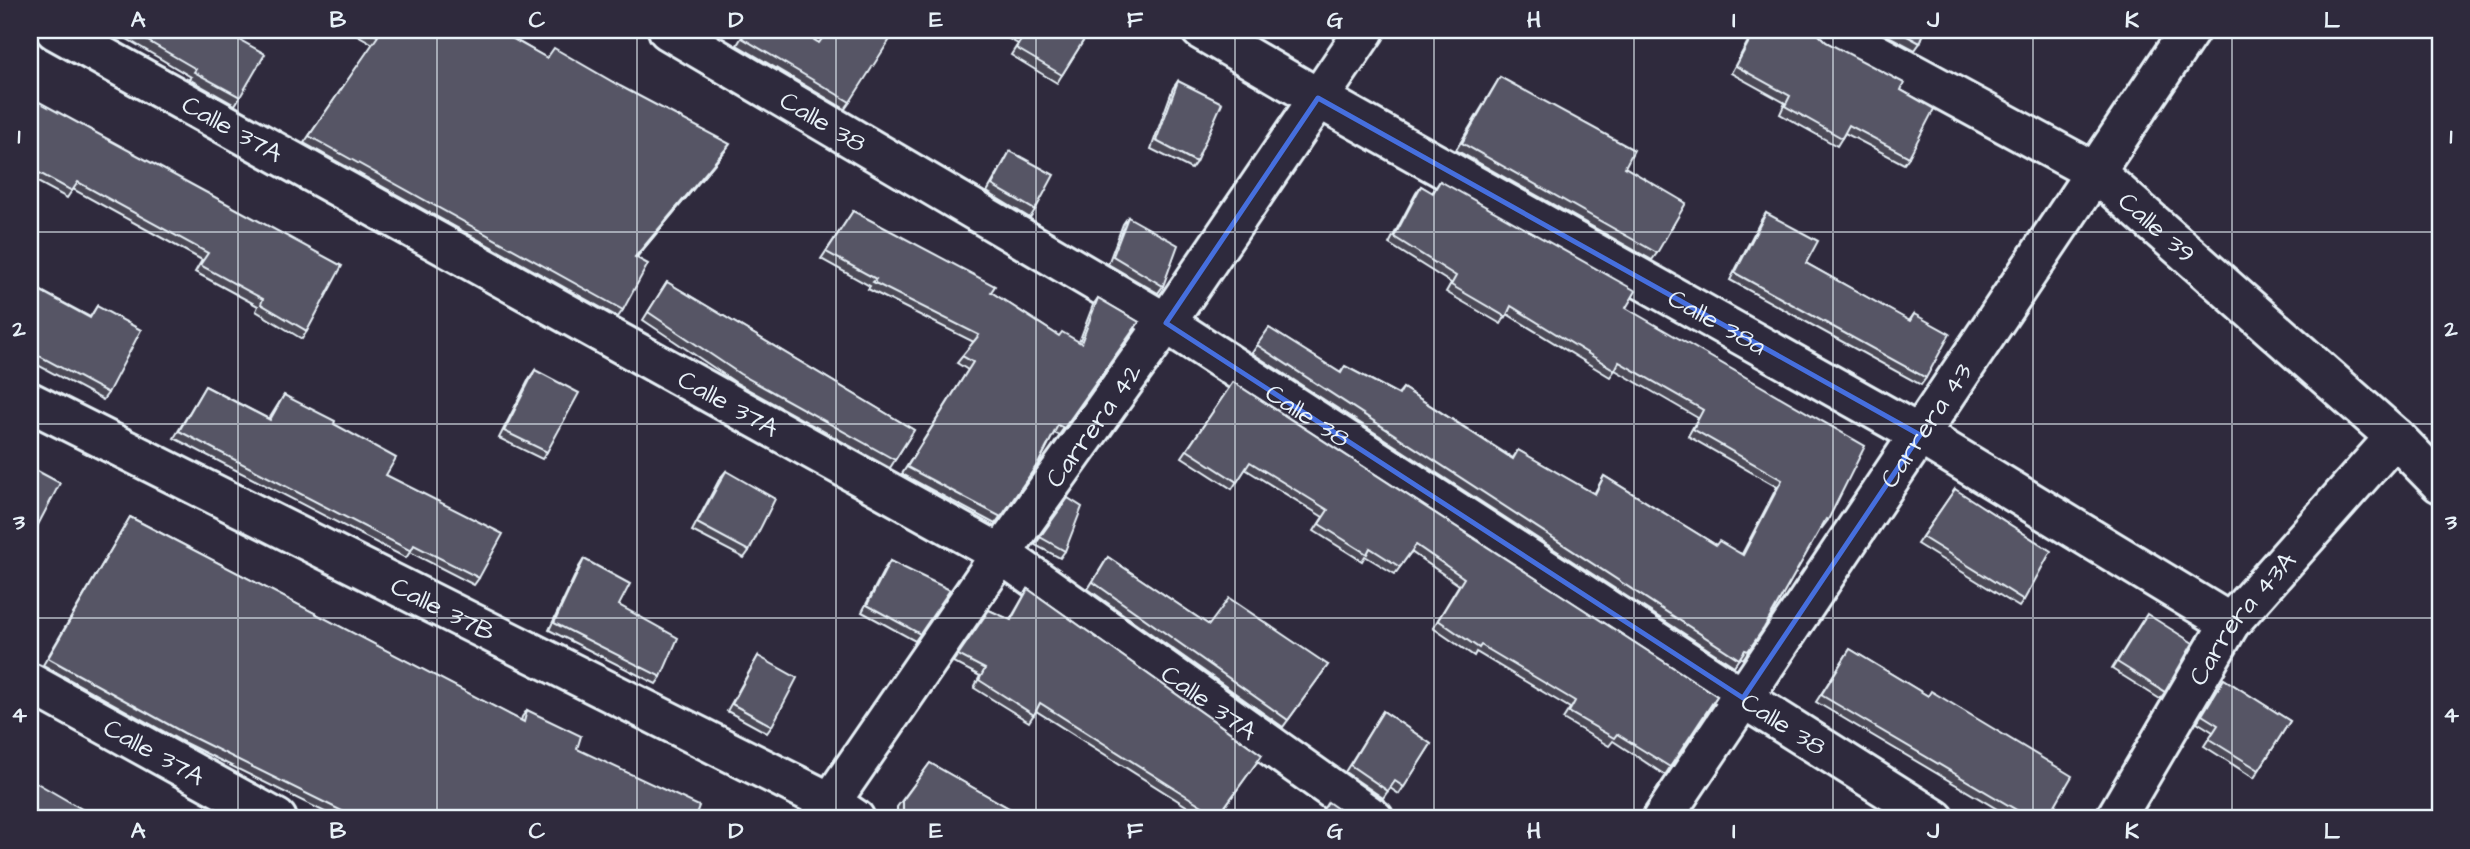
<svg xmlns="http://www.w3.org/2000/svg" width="2470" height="849" viewBox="0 0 2470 849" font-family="'Architects Daughter',sans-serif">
<rect width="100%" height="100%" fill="#2f2a3d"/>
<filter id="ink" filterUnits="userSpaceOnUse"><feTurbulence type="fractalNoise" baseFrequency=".0143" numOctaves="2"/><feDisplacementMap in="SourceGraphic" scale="14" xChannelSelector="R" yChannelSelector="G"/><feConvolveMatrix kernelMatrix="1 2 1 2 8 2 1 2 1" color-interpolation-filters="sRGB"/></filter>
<g filter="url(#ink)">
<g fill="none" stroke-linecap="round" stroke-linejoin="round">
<defs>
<g id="minor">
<path id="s1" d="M55,30L1001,554L1374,819"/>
<path id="s2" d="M668,30L1166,323L1743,698L1935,819"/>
<path id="s3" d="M1201,30L1318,98L1920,435L2230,623"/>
<path id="s4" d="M1832,30L2095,172L2395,437L2440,483"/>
<path id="s5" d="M30,402L830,802L855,819"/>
<path id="s6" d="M30,683L277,819"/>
<path id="s7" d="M819,819L1001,554L1166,323L1365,30"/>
<path id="s8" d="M1662,819L2190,30"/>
<path id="s9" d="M2115,819L2230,623L2395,437"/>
</g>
</defs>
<!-- minor casing -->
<use href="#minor" stroke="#e8f1f8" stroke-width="44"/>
<!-- minor -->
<use href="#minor" stroke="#2f2a3d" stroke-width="38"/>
</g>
<!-- wall -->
<g fill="#4b4957" stroke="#e8f1f8" stroke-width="2">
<polygon points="112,30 222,30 240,97 235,105 189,79 191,77"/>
<polygon points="349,30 498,30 547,58 725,151 636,258 623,310 618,317 304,143 373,44"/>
<polygon points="746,30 798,30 819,43 850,102 845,109 737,45"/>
<polygon points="993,30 1090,30 1057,83 1011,55 1018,44"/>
<polygon points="1754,30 1817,30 1818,34 1826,42 1901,90 1909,157 1904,164 1845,133 1837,146 1780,114 1785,103 1731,73"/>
<polygon points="1877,30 1925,30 1920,43 1915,50"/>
<polygon points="1500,77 1625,167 1657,253 1652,260 1456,150"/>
<polygon points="1178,81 1196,162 1191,169 1151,149 1173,88"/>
<polygon points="30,97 307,331 302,339 256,311 258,306 195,272 202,260 73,189 67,198 30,178"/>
<polygon points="1010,151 1035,210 1030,218 987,192"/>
<polygon points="1440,181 1626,308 1828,520 1822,528 1821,527 1764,628 1743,659 1740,657 1734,666 1252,353 1269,328 1340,373 1345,366 1398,394 1403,388 1513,458 1518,450 1594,494 1604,476 1716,545 1742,554 1777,487 1688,436 1698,418 1615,370 1610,377 1507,314 1501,324 1446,292 1451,283 1389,244 1416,193 1421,186 1432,193"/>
<polygon points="853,211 991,292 1059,336 1079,342 1093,305 1098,298 1139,322 1059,435 1054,433 1039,462 995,524 902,474 968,370 957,363 974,342 868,289 870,286 821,259"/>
<polygon points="1766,213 1806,263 1909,321 1914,314 1926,378 1921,385 1730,280 1761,220"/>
<polygon points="1128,217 1163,286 1158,293 1108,264 1123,224"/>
<polygon points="667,282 914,430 890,468 735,382 643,320"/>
<polygon points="30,285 90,317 97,306 108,393 103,400 30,361"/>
<polygon points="535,370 547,452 542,459 499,438 530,377"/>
<polygon points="1233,382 1717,696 1665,775 1613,741 1609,746 1563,719 1570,708 1476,652 1474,656 1433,628 1459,585 1411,552 1395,574 1365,556 1362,561 1314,531 1323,517 1245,469 1232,489 1182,457"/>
<polygon points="205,386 269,419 284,395 334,424 386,475 479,578 474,585 410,552 406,558 174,438"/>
<polygon points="726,471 749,551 744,558 692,531 720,478"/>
<polygon points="1955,489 2024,600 2019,607 1917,544"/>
<polygon points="1068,498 1065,551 1060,558 1035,545"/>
<polygon points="130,517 521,721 522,717 527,710 577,749 694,819 339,819 179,740 43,665"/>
<polygon points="1108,557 1209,625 1328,665 1283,727 1088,589"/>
<polygon points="584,559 619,605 661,677 656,684 549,630 579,567"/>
<polygon points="890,561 920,634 915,641 862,612 885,568"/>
<polygon points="1028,589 1262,755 1216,819 1207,819 1036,711 1029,722 974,688 980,676 953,662 989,610 1010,620"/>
<polygon points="2142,621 2165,692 2160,699 2112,669"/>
<polygon points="1850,649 1928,696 2047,819 2014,819 1816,702"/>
<polygon points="758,656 772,726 767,733 727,711"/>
<polygon points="2224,679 2290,721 2254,778 2204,746 2213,732 2197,722"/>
<polygon points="1383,711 1431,744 1399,794 1390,788 1383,798 1345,772"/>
<polygon points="930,763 1028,819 897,819 897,807"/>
</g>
<!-- shaded-wall -->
<polygon fill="#3d3c47" stroke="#e8f1f8" stroke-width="2" points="730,144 725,151 630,265 635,257"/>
<!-- building -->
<g fill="#575565" stroke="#e8f1f8" stroke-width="2">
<polygon points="129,30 222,30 265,54 240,97 194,72 196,69"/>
<polygon points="366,30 497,30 547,58 554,48 620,86 730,144 635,257 648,264 623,310 309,136 378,36"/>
<polygon points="747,30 798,30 819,43 828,30 896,30 850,102 742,38"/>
<polygon points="1010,30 1090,30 1062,75 1016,48 1023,37"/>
<polygon points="1755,30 1817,30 1818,34 1826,42 1904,83 1901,90 1934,109 1909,157 1849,125 1842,138 1785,106 1790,96 1736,66"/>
<polygon points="1896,30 1925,30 1920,43"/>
<polygon points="1500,77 1634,150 1625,167 1686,203 1657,253 1462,143"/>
<polygon points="1178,81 1222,103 1196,162 1156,141"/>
<polygon points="30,97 342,266 307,331 261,304 263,299 200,265 208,253 78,182 72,191 30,168"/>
<polygon points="1010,151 1054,175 1035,210 992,185"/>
<polygon points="1440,181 1636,291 1626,308 1865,446 1828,520 1826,519 1764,628 1748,651 1745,650 1739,659 1257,345 1269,328 1341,373 1345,366 1399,395 1403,388 1513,459 1518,450 1595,494 1604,476 1716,545 1719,541 1743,555 1782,480 1693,429 1703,410 1619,362 1615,370 1511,306 1506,317 1451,285 1456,276 1394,237 1421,186 1433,193"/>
<polygon points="853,211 995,286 991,292 1059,336 1062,332 1081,343 1098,298 1139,322 1064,428 1058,425 1039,462 1001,517 907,467 973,362 962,356 979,335 873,282 876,279 826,252"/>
<polygon points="1766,213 1818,241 1806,263 1910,321 1914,314 1950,334 1926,378 1735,273"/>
<polygon points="1128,217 1178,245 1163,286 1113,256"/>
<polygon points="667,282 914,430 895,460 740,374 648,312"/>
<polygon points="30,285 90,318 97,306 141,330 108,393 30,351"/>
<polygon points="535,370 579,393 547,452 504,431"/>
<polygon points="1233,382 1717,696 1670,767 1617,734 1614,738 1569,712 1575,701 1481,645 1479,648 1438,620 1464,578 1416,545 1400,567 1370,548 1367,554 1319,524 1328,510 1250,462 1237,482 1187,450"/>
<polygon points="205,386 270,420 284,395 335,421 334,424 396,458 386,475 503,534 479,578 414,545 411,551 179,431"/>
<polygon points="30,467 60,483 30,540"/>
<polygon points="726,471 775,499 749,551 697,523"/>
<polygon points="1955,489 2051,551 2024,600 1922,537"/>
<polygon points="1068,498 1082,507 1065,551 1040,537"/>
<polygon points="130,517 524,722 527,710 581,736 577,749 699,806 694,819 358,819 184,733 48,658"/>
<polygon points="1108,557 1209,625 1229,598 1328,665 1288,720 1093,582"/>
<polygon points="584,559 630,584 619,605 678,638 661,677 554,623"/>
<polygon points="890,561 950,590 920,634 867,605"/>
<polygon points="1028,589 1262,755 1218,816 1040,703 1034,715 979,680 985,669 958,655 989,610 1011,620"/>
<polygon points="2147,614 2193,643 2165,692 2117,662"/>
<polygon points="1850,649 1928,696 1931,691 2072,776 2047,819 2032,819 1821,695"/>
<polygon points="758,656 797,678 772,726 732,704"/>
<polygon points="2224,679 2290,721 2259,770 2209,739 2218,725 2202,715"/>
<polygon points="1383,711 1431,744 1404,787 1395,781 1388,791 1350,765"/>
<polygon points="930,763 1028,819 904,819 903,818 903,800"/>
<polygon points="30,779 99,819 30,819"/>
<polygon points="1328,802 1352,819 1317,819"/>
</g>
</g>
<!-- marked area -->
<path fill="none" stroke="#466fde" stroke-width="5" stroke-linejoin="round" d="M1318,98L1920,435L1743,698L1166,323Z"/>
<!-- grid -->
<path fill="none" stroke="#e8f1f8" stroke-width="2" stroke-opacity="0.55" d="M238,30V819M437,30V819M637,30V819M836,30V819M1036,30V819M1235,30V819M1434,30V819M1634,30V819M1833,30V819M2033,30V819M2232,30V819M30,232H2440M30,424H2440M30,618H2440"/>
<g text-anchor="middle" stroke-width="6" stroke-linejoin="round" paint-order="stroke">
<!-- street labels -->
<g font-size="26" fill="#e8f1f8" stroke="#2f2a3d">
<text dy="9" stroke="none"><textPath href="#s2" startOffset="180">Calle 38</textPath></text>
<text dy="9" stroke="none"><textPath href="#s1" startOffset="203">Calle 37A</textPath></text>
<text dy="9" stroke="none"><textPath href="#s4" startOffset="382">Calle 39</textPath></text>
<text dy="9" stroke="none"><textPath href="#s3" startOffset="593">Calle 38a</textPath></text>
<text dy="9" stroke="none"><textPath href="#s1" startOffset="770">Calle 37A</textPath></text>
<text dy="9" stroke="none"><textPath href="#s2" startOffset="747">Calle 38</textPath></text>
<text dy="9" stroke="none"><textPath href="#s7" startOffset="480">Carrera 42</textPath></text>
<text dy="9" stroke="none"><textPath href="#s8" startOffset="474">Carrera 43</textPath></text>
<text dy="9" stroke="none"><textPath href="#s5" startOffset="462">Calle 37B</textPath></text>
<text dy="9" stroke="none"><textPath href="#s9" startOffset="238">Carrera 43A</textPath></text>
<text dy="9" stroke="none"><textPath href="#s1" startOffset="1337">Calle 37A</textPath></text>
<text dy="9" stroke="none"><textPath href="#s2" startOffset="1314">Calle 38</textPath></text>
<text dy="9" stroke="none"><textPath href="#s6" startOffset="142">Calle 37A</textPath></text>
</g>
</g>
<!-- margin -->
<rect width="2470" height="849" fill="none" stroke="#2f2a3d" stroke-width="77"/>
<rect x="38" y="38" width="2394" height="772" fill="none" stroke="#e8f1f8" stroke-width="2.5"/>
<g font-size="23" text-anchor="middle" font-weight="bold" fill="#e8f1f8">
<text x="138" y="27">A</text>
<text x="338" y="27">B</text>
<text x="537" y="27">C</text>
<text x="736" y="27">D</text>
<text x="936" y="27">E</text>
<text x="1135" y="27">F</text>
<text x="1335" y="27">G</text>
<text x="1534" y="27">H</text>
<text x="1734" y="27">I</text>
<text x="1933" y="27">J</text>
<text x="2132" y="27">K</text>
<text x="2332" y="27">L</text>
<text x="19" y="143">1</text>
<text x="2451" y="143">1</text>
<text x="19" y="336">2</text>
<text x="2451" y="336">2</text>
<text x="19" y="529">3</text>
<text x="2451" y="529">3</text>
<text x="19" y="722">4</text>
<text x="2451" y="722">4</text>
<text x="138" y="838">A</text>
<text x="338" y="838">B</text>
<text x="537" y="838">C</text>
<text x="736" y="838">D</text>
<text x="936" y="838">E</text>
<text x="1135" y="838">F</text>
<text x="1335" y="838">G</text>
<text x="1534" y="838">H</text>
<text x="1734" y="838">I</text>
<text x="1933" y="838">J</text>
<text x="2132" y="838">K</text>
<text x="2332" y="838">L</text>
</g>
</svg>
